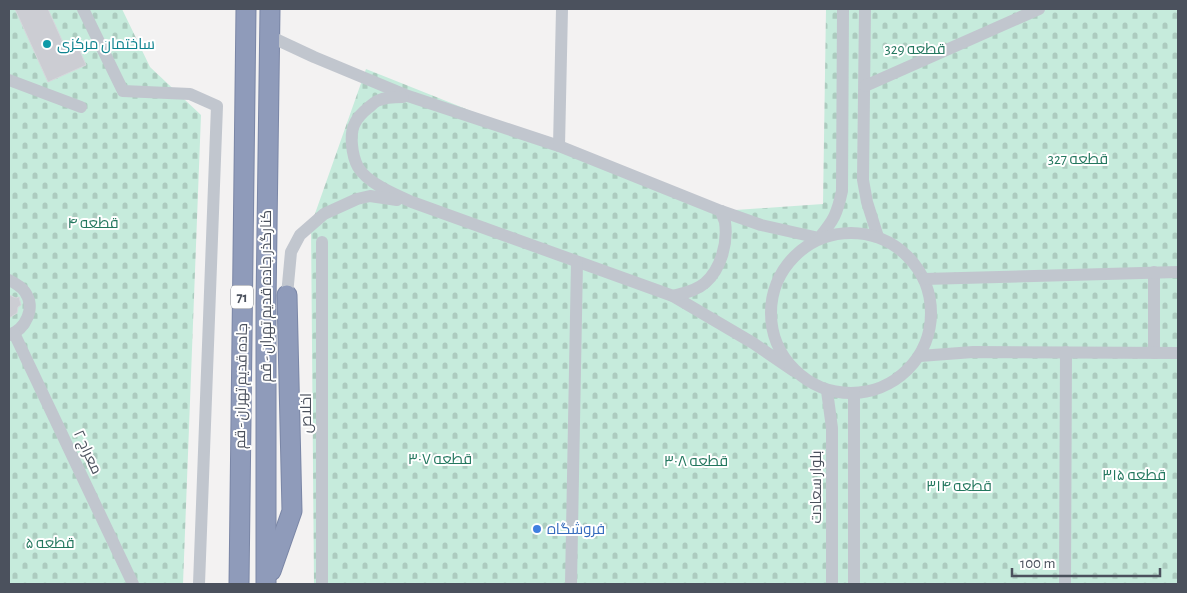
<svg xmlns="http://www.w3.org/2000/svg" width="1187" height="593" viewBox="0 0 1187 593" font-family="'Alegreya Sans',Cairo,sans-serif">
<defs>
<pattern id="cemetery-stones" width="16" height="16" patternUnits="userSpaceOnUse" patternTransform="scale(1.25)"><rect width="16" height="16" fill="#c6ebdc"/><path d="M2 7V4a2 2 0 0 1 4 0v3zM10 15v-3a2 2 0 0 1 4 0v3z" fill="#accbbf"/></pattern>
</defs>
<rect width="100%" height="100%" fill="#f3f2f2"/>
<!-- cemetery -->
<g fill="url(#cemetery-stones)">
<polygon points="9,9 122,9 150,67 201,115 183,584 9,584"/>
<polygon points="826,9 1178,9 1178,584 314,584 311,225 366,69 721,211 823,204"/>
</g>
<!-- building -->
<g fill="#cccdd3" stroke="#d6d7dc">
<polygon points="15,9 48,9 65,47 76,42 86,65 48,82"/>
<polygon points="9,295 16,298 19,297 21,305 18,307 17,313 9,318"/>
</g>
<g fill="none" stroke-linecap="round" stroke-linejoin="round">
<defs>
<g id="highway">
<polyline points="271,571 292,511 287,295"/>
<polyline points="239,584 246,9"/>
<polyline points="266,584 266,304 270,9"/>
</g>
</defs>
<!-- highway casing -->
<use href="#highway" stroke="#7a86a6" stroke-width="21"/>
<!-- minor -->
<g stroke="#c1c6ce" stroke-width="12">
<polyline points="83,9 123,91 190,94 217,106 199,584"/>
<polyline points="865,9 863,180 867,202 878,237"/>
<path d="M269,36L314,57L408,96L559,146L721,211L761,225L819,238C834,220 837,214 842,191L843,9"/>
<polyline points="9,80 81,107"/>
<polyline points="865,86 1039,9"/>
<path d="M403,97C394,97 385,97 377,101C373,103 371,106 368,108C363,112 358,117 355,123C349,134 352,156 358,167C367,183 396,195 412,202L673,296L753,343L794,371"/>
<polyline points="559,146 562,9"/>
<circle cx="851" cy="313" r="80"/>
<polyline points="322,242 322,584"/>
<polyline points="1154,272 1154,353"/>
<polyline points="924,279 1178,272"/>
<path d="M9,280C15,283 21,286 25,292C36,308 26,329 9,335"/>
<polyline points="287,295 291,252 300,235 324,214 357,199 370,196 397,200"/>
<path d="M673,296C684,293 696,291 705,283C721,269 728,243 725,222C724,219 722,215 721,211"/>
<polyline points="14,333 133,584"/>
<polyline points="920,356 973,352 1178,353"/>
<polyline points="827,391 832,428 832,584"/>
<polyline points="854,394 854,584"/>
<polyline points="571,584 577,262"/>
<polyline points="1065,584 1066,352"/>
</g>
<!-- highway -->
<use href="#highway" stroke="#8f9bba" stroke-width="19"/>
</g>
<!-- markers -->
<circle fill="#0f9aa8" stroke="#fff" stroke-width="2" cx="47" cy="44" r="5"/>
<circle fill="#3f7fe0" stroke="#fff" stroke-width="2" cx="537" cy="529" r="5"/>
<g text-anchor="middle" stroke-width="4" stroke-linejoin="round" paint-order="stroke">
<!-- shield labels -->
<rect fill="#fff" stroke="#81858e" stroke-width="1" x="231" y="285.5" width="22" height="23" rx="4"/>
<g font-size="14" font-weight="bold" fill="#4b515d">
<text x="242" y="302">71</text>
</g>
<!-- culture labels -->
<g font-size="15" fill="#0d838f" stroke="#fff" text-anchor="start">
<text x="57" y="49">ساختمان مرکزی</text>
</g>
<!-- park labels -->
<g font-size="15" fill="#23775e" stroke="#fff">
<text x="915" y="54">قطعه 329</text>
<text x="1078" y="164">قطعه 327</text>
<text x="93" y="228">قطعه ۴</text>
<text x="440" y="464">قطعه ۳۰۷</text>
<text x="696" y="466">قطعه ۳۰۸</text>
<text x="1134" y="480">قطعه ۳۱۵</text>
<text x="959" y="491">قطعه ۳۱۴</text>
<text x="50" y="548">قطعه ۵</text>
</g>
<!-- street labels -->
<g font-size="15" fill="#4b515d" stroke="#fff">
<text transform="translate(266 296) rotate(-90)" y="5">کنارگذر جاده قدیم تهران - قم</text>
<text transform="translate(241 386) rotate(-89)" y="5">جاده قدیم تهران - قم</text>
<text transform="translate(306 413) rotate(-90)" y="5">اخلاص</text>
<text transform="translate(88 452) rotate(65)" y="5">معراج ۲</text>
<text transform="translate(816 487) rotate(-90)" y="5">بلوار سعادت</text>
</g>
<!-- shop labels -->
<g font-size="15" fill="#366cbe" stroke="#fff" text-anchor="start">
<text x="547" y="534">فروشگاه</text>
</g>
</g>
<!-- border -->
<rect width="1187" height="593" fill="none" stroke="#4b515d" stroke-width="20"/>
<!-- scale -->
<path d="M1012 568v8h148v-8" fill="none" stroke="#4b515d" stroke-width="2.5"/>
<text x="1020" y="568" font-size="15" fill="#4b515d" stroke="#ffffff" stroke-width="4" paint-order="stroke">100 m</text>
</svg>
